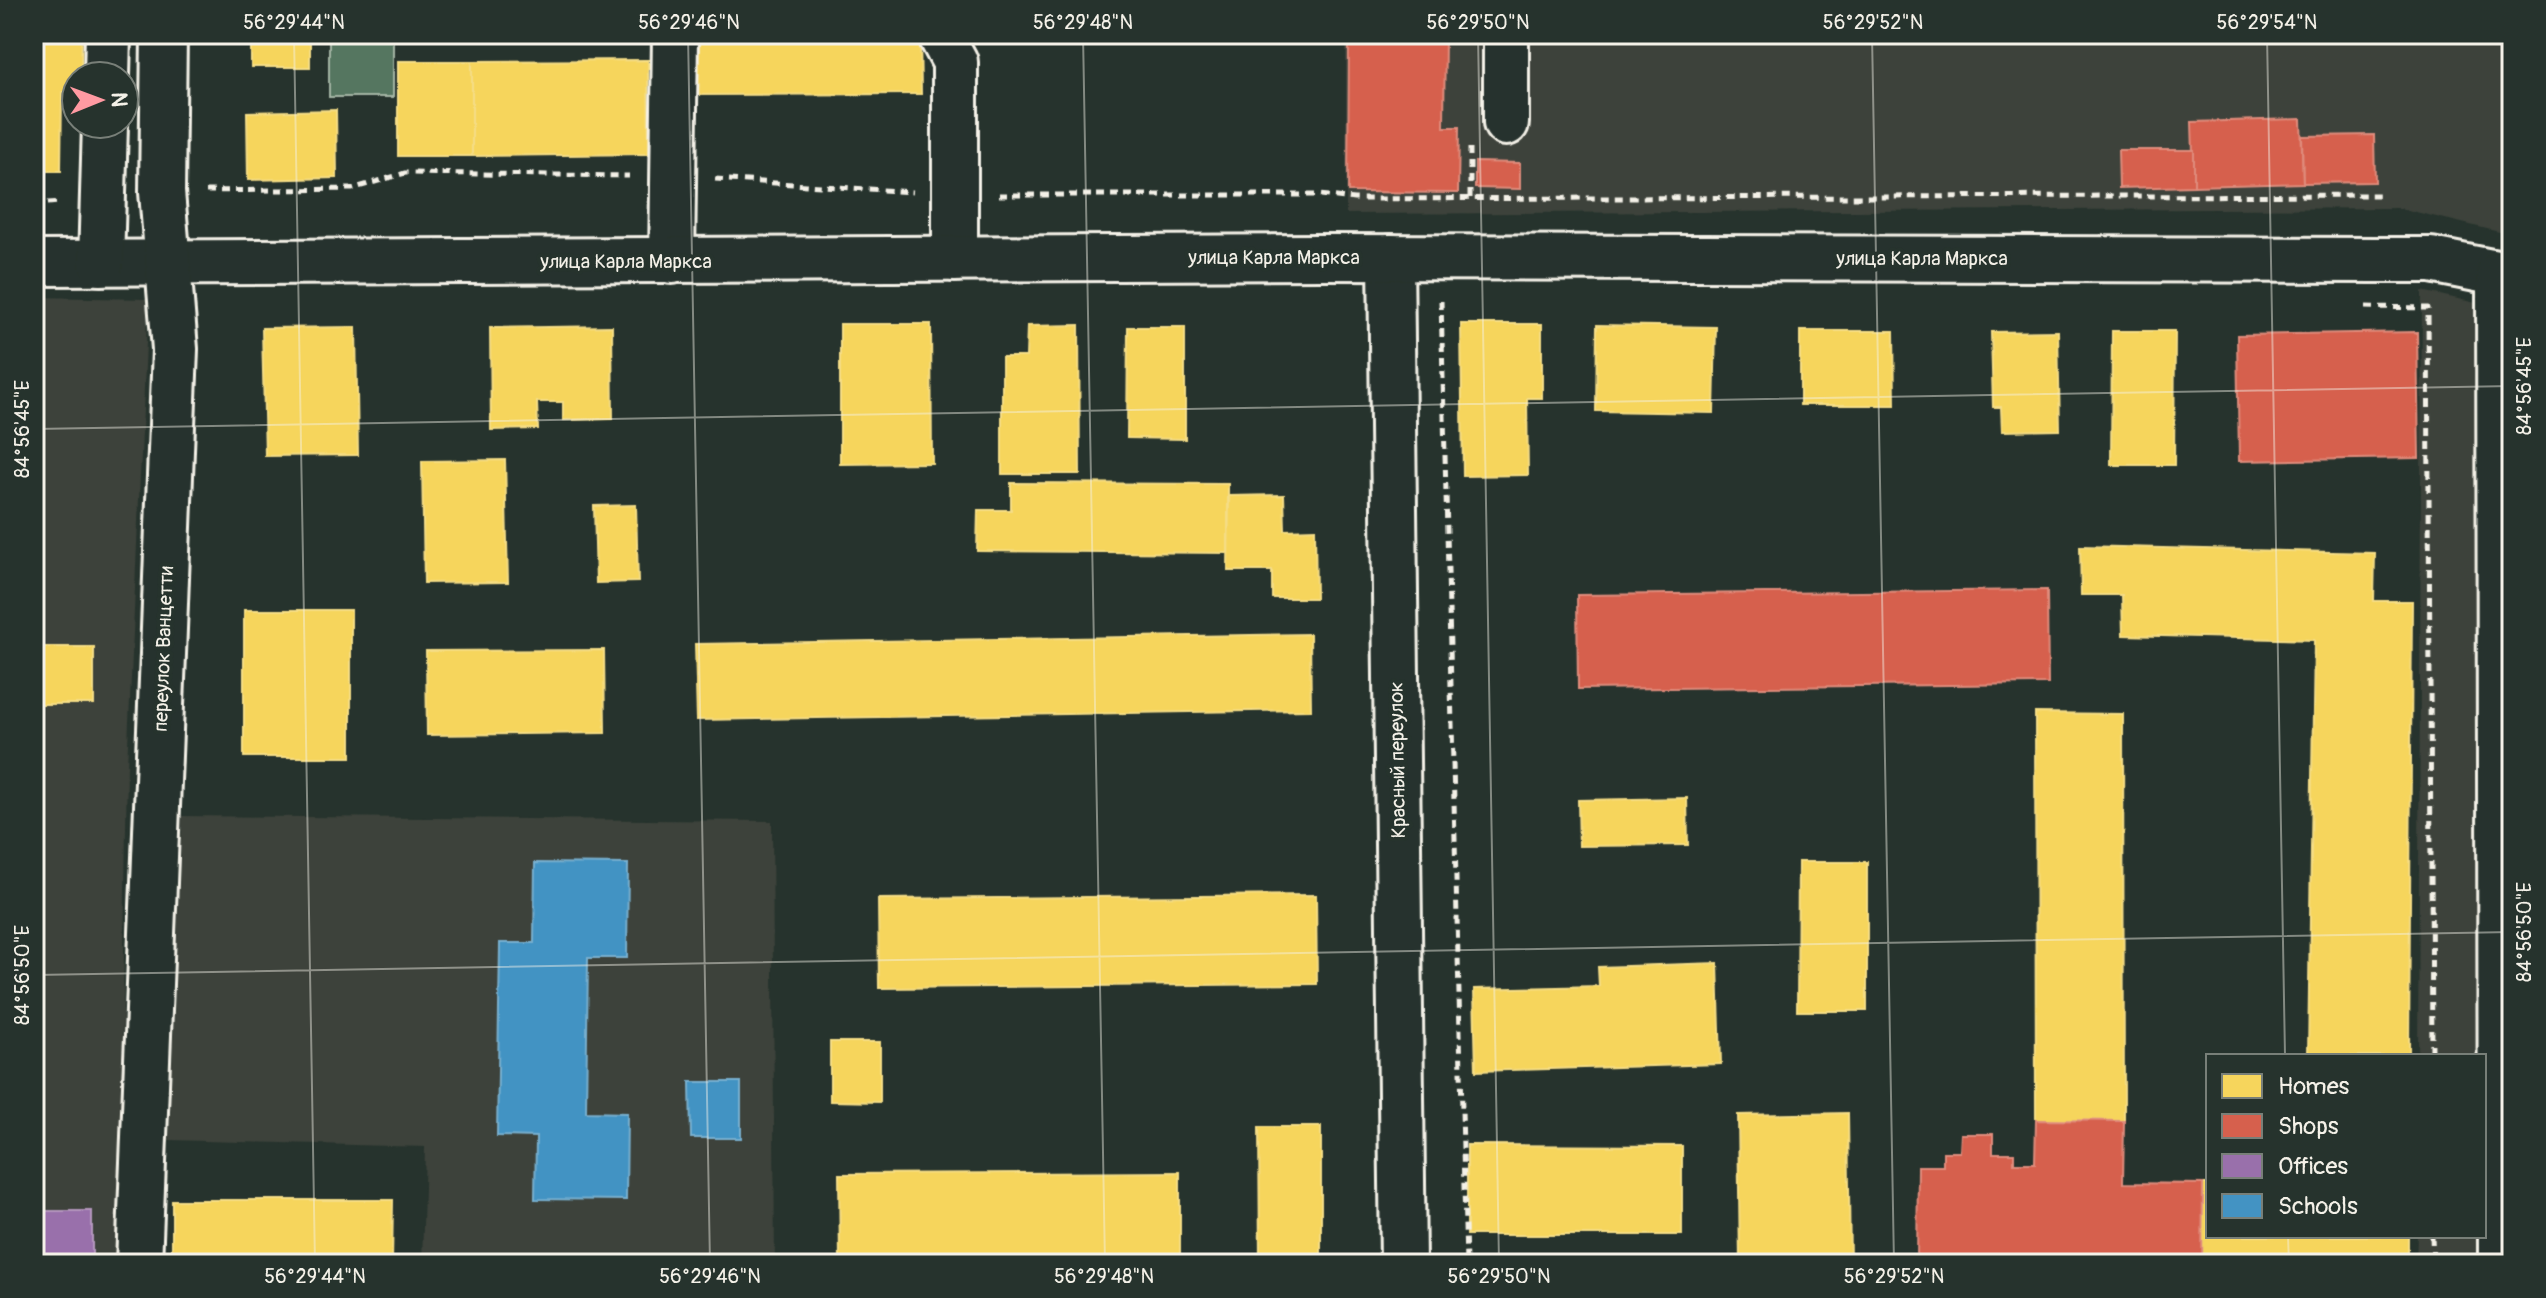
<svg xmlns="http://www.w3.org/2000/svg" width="2546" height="1298" viewBox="0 0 2546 1298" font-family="Pangolin,sans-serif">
<rect width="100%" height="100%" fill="#26332d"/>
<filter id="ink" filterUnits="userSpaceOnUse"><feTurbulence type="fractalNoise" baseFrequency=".0125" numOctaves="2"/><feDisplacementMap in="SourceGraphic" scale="16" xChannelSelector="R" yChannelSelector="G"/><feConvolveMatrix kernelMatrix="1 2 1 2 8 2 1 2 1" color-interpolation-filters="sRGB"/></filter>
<g filter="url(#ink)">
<!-- built -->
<g fill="#3c423a">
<polygon points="1346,34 2512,34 2512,235 2399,208 1346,214"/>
<polygon points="2422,291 2512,311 2512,1264 2416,1264 2417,1236 2484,1236 2484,1056 2418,1056"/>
<polygon points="34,297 148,299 127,767 119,1264 34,1264"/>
<polygon points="182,816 772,821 775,1264 422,1264 425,1147 169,1140"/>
</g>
<!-- green -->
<rect fill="#547660" stroke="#a4b4a4" stroke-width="2" x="329" y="34" width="64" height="63"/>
<!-- homes -->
<g fill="#f6d55c" stroke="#f5dd86" stroke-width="2">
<polygon points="34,34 82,34 81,76 76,76 76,92 62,92 61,171 34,171"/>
<rect x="251" y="34" width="59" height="33"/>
<polygon points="687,34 920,34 921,94 687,95"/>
<polygon points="648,60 649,154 472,156 472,61"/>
<rect x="398" y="61" width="74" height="95"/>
<polygon points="336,110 337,178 248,180 247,112"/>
<polygon points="840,324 931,324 932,463 840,464"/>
<polygon points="1461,324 1542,324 1542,398 1527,398 1528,475 1463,476"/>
<polygon points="1079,325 1080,474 1002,474 1002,357 1026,357 1027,326"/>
<polygon points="1597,325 1716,327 1714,413 1596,411"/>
<polygon points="612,326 613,419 563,420 563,402 537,402 538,429 491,430 490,328"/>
<polygon points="356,327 358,455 265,456 262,328"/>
<polygon points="1128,327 1185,327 1185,439 1127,438"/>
<polygon points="1800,331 1894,331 1895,405 1800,405"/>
<polygon points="2058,331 2060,430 2002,431 2001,407 1993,407 1991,332"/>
<polygon points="2112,331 2175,331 2174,465 2111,465"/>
<polygon points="505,460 508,582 424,583 422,461"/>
<polygon points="1011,483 1228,484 1228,553 977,551 978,510 1011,510"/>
<polygon points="1284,495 1285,530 1315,529 1316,598 1272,598 1272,571 1228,571 1229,496"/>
<polygon points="636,505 638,582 596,583 594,506"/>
<polygon points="2080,546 2375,553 2374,601 2412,601 2409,1056 2308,1056 2314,640 2123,635 2122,595 2081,595"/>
<rect x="244" y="610" width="107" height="147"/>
<polygon points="1310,634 1311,710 697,720 695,644"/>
<rect x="34" y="647" width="60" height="57"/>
<polygon points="604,650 605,733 427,735 426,651"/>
<polygon points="2035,713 2123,714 2124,1121 2036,1120"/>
<polygon points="1687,798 1688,845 1579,846 1578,800"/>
<polygon points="1798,862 1867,862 1867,1011 1797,1011"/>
<polygon points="1316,895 1317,984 879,988 878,899"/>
<polygon points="1718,963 1721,1064 1476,1071 1474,989 1599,986 1598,967"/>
<polygon points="830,1042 880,1042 880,1102 830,1101"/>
<polygon points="1848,1113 1850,1264 1740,1264 1738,1115"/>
<polygon points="1259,1127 1321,1127 1321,1264 1260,1264"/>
<polygon points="1467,1145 1682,1146 1682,1235 1467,1235"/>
<polygon points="1180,1172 1180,1264 840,1264 839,1174"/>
<polygon points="2203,1184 2208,1184 2208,1236 2408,1236 2408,1264 2202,1264"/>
<polygon points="172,1200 393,1200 392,1264 172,1264"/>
</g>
<!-- shops -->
<g fill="#d6604d" stroke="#df8c7c" stroke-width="2">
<polygon points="1349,34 1445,34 1444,127 1459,127 1458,193 1348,192"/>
<polygon points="2301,119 2303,183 2194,186 2192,122"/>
<polygon points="2374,135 2375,182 2303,183 2302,136"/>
<polygon points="2118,150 2194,150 2194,186 2119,188"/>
<polygon points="1475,162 1520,163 1520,189 1475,188"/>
<polygon points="2417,332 2419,458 2239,461 2237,335"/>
<polygon points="2047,590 2048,684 1578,689 1577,595"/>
<polygon points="2036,1120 2124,1121 2123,1183 2203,1184 2202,1264 1917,1264 1918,1166 1943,1166 1943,1152 1960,1152 1961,1134 1993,1134 1993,1153 2014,1153 2014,1163 2035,1163"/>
</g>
<!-- offices -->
<rect fill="#9970ab" stroke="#b497bd" stroke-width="2" x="34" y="1211" width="58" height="53"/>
<!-- schools -->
<g fill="#4393c3" stroke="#78afce" stroke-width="2">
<polygon points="535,863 628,864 627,958 588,958 586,1112 627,1113 626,1200 535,1199 536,1137 497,1136 500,943 534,943"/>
<polygon points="690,1082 741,1082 741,1138 691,1138"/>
</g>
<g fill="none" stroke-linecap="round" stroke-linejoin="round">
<defs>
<g id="minor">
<polyline points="940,34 955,62 955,259"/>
<polyline points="1506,34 1506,123"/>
<polyline points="107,76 108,34"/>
<polyline points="1391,257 1403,1264"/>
<polyline points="672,261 675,34"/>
<polyline points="34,263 1321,257 2382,260 2431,260 2512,276"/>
<polyline points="101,263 105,124"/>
<polyline points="2499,274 2501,1264"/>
<polyline points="139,1264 175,349 162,192 164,34"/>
</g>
</defs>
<!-- minor casing -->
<use href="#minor" stroke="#f4f1e8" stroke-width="50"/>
<!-- path -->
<g stroke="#f4f1e8" stroke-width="5" stroke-dasharray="8 6" stroke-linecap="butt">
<polyline points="715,179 913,192"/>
<polyline points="206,191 352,189 405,173 629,176"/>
<polyline points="999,195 1320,195 1354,199 2381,195"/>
<polyline points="1470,198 1470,147"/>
<polyline points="34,204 61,202"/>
<polyline points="1441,301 1466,1264"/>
<polyline points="2366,307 2428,308 2432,1056"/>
<polyline points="2432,1236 2433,1264"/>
</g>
<!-- minor -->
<use href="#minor" stroke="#26332d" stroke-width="44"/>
</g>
</g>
<!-- ticks -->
<path fill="none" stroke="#f4f1e8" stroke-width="2" stroke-opacity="0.45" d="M294,34L315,1264M688,34L710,1264M1083,34L1105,1264M1478,34L1499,1264M1872,34L1894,1264M2267,34L2285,1056M34,429L2512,386M34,975L2512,932M2288,1236L2289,1264"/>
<g text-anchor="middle" stroke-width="8" stroke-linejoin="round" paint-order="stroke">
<!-- street labels -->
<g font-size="20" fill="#f4f1e8" stroke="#26332d">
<text x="1274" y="264">улица Карла Маркса</text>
<text x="1922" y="265">улица Карла Маркса</text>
<text x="626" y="268">улица Карла Маркса</text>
<text transform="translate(163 649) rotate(-88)" y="7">переулок Ванцетти</text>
<text transform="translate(1397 760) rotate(-91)" y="7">Красный переулок</text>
</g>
</g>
<!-- margin -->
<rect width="2546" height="1298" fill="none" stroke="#26332d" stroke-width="88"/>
<!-- legend -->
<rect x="2206" y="1054" width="280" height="184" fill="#26332d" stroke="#787f78" stroke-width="2"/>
<rect x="2222" y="1074" width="40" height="24" fill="#f6d55c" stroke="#787f78" stroke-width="2"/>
<text x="2278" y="1094" font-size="24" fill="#f4f1e8">Homes</text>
<rect x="2222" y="1114" width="40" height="24" fill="#d6604d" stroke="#787f78" stroke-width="2"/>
<text x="2278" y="1134" font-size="24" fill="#f4f1e8">Shops</text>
<rect x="2222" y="1154" width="40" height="24" fill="#9970ab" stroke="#787f78" stroke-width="2"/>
<text x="2278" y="1174" font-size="24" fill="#f4f1e8">Offices</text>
<rect x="2222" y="1194" width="40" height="24" fill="#4393c3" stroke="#787f78" stroke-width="2"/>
<text x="2278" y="1214" font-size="24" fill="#f4f1e8">Schools</text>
<!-- north arrow -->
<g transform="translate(100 100) rotate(89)"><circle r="38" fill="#26332d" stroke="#787f78" stroke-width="2"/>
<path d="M0-6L14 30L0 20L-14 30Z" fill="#ff9aa2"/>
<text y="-12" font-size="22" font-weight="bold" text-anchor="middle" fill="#f4f1e8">N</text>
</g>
<rect x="44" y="44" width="2458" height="1210" fill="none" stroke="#f4f1e8" stroke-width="3"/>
<g font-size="20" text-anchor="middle" fill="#f4f1e8">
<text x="294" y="29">56°29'44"N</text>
<text x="689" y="29">56°29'46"N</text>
<text x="1083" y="29">56°29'48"N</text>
<text x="1478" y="29">56°29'50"N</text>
<text x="1873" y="29">56°29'52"N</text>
<text x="2267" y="29">56°29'54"N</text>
<text transform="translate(2524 386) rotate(-90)" y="7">84°56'45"E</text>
<text transform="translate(22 429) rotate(-90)" y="7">84°56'45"E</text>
<text transform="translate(2524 932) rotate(-90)" y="7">84°56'50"E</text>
<text transform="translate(22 975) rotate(-90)" y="7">84°56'50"E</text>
<text x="315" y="1283">56°29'44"N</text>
<text x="710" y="1283">56°29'46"N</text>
<text x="1104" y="1283">56°29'48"N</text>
<text x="1499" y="1283">56°29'50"N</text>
<text x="1894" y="1283">56°29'52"N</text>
</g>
</svg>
